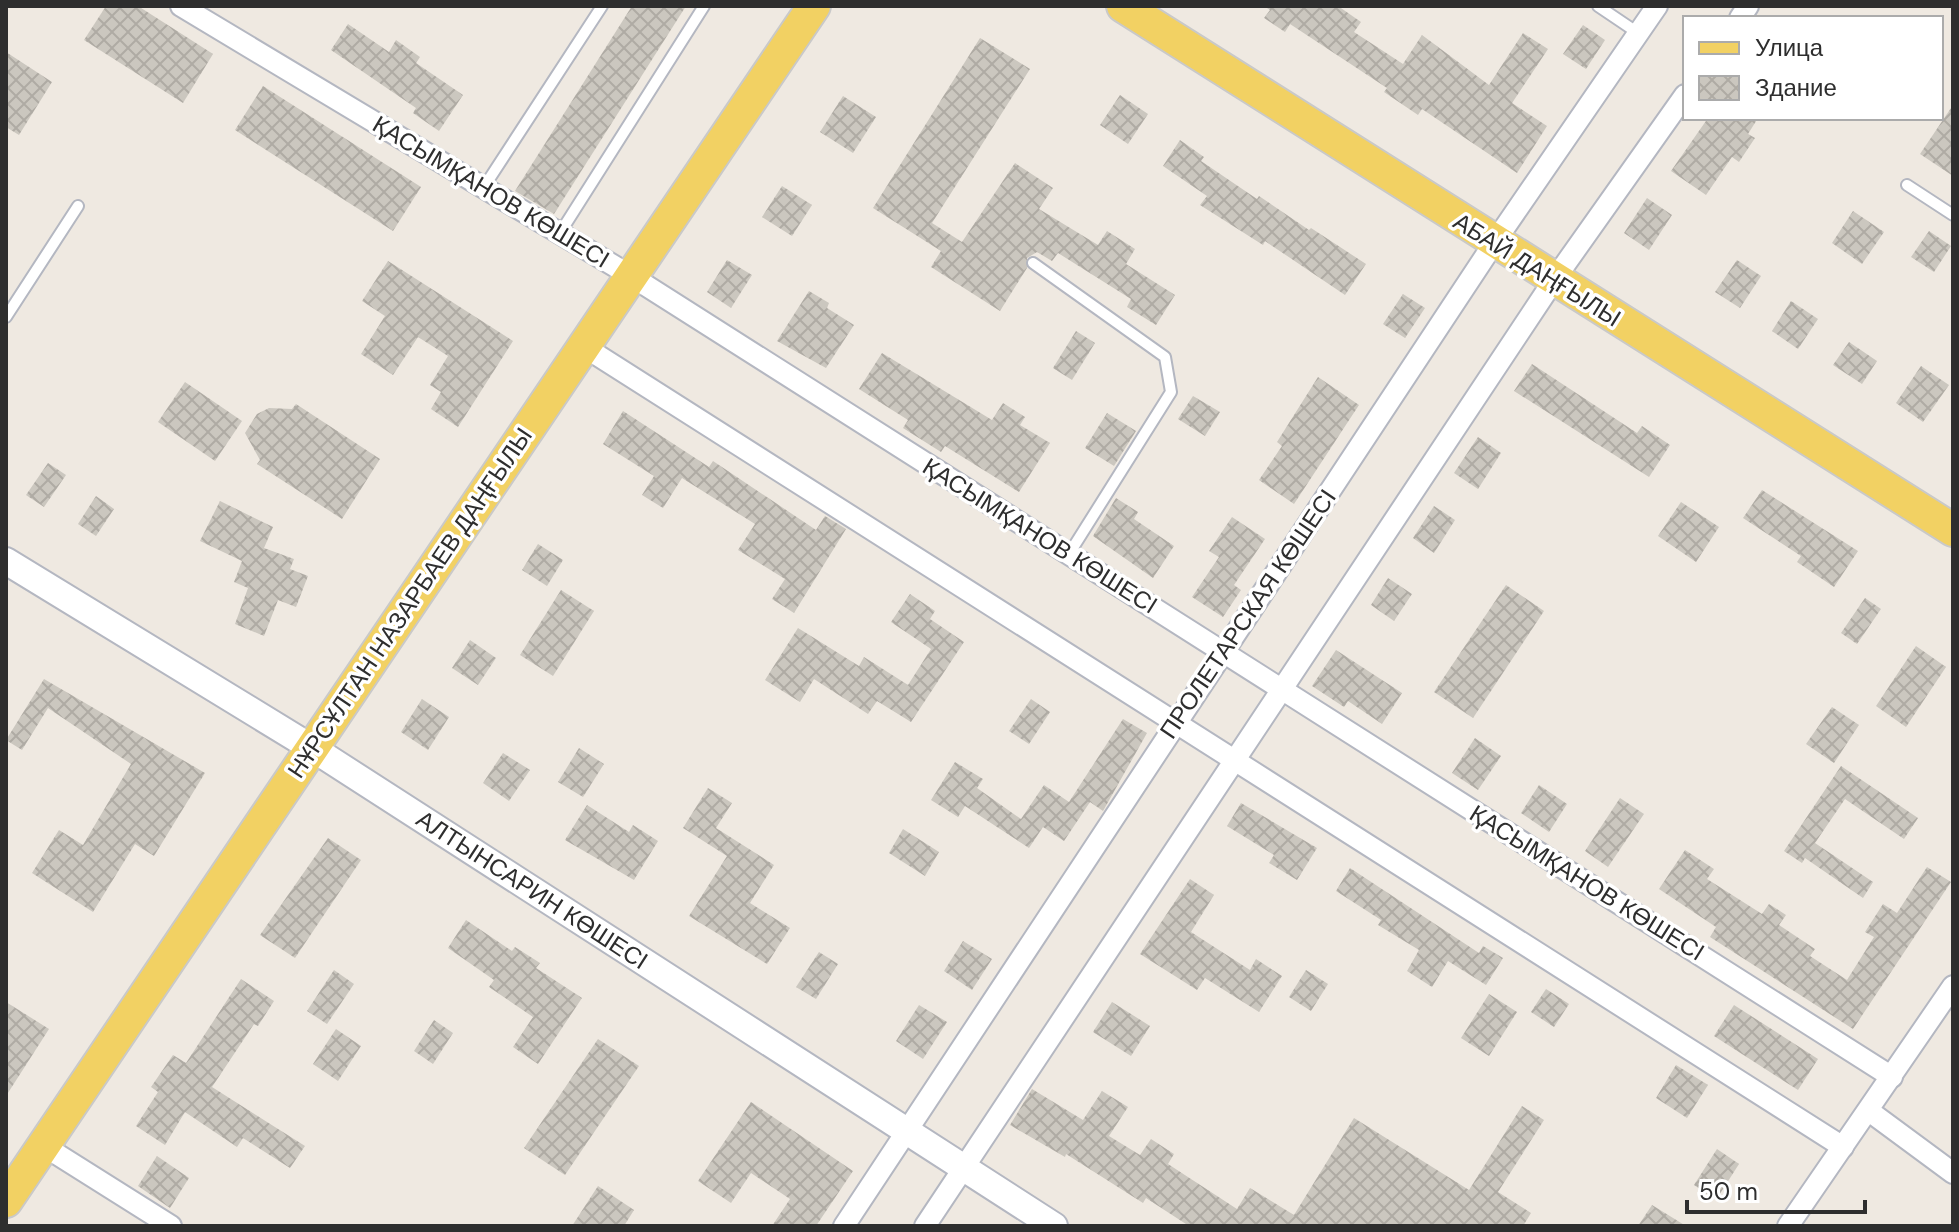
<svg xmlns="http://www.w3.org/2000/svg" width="1959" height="1232" viewBox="0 0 1959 1232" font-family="'DM Sans',sans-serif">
<defs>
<pattern id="building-cross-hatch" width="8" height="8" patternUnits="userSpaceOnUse" patternTransform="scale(2)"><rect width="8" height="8" fill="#cbc7bf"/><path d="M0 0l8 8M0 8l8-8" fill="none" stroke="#afaba4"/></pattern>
</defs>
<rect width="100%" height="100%" fill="#efe9e1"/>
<!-- building -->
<g fill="url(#building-cross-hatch)">
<polygon points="106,6 138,6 213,54 183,103 84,40"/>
<polygon points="632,6 686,6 554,214 515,191"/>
<polygon points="1264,6 1338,6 1361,22 1354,32 1403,64 1422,35 1489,85 1523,33 1548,49 1512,103 1547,126 1517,173 1422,109 1418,115 1384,92 1387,88 1290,24 1285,32 1264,18 1270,10"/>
<polygon points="348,24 389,52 396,40 420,57 416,63 463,95 439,131 413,113 416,108 331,50"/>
<polygon points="1583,25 1605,40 1586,69 1563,54"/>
<polygon points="980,38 1030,69 932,223 962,242 1015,163 1053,188 1039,209 1098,245 1107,231 1135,249 1126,264 1175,295 1156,325 1127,307 1131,299 1058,253 1052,261 1037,252 1027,258 1027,268 1000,311 931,267 941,251 873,208"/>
<polygon points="6,52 52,82 19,135 6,127"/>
<polygon points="263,86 421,187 393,231 235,130"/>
<polygon points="1120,95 1148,114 1128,144 1100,125"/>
<polygon points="843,96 876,117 853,153 820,132"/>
<polygon points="1953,105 1953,176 1920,154"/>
<polygon points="1708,118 1758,118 1748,134 1755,138 1739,162 1732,157 1706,195 1671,171"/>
<polygon points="1180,140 1204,157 1201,161 1257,199 1259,196 1309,230 1311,228 1366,264 1345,295 1265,241 1263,245 1200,205 1207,196 1163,166"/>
<polygon points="782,186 812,205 792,236 762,217"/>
<polygon points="1647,198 1672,215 1649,250 1624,233"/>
<polygon points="1853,211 1884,232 1862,264 1832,243"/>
<polygon points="1929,231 1951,246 1934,272 1911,257"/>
<polygon points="727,260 752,275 731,308 707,292"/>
<polygon points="1737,260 1761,276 1740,308 1715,292"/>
<polygon points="388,261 513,341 458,427 431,409 441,392 430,385 448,356 418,337 393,375 361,354 385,316 362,301"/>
<polygon points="809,291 829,303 827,308 854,325 826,368 777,341"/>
<polygon points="1403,294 1425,308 1405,338 1383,324"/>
<polygon points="1791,301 1818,319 1798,349 1772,331"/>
<polygon points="1076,331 1095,343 1072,380 1053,368"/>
<polygon points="1849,342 1877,361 1862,384 1833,365"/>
<polygon points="882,353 992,420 1003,403 1025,417 1020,425 1050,443 1019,492 945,446 941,452 903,428 908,420 859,389"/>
<polygon points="1532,364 1637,433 1642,426 1670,445 1649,477 1514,391"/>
<polygon points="1921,366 1949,385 1923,422 1896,403"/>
<polygon points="1318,377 1359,405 1294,504 1259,480 1282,446 1277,442"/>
<polygon points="185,382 242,421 215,461 158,422"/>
<polygon points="1193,396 1220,412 1205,436 1178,419"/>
<polygon points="296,404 380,459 342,519 257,464 260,460 245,433 257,414 269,408 292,409"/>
<polygon points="623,411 709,467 713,461 816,530 825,516 846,529 794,613 772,599 785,579 738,550 755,524 682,478 663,508 642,495 654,476 603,444"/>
<polygon points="1107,413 1136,431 1114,466 1085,448"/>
<polygon points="1478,437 1501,453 1478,489 1454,473"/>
<polygon points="48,463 66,475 44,507 26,495"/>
<polygon points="1762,490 1858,551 1834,587 1797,562 1801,556 1743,518"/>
<polygon points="96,496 114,509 96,536 78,524"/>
<polygon points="1116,498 1138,512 1134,519 1174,546 1153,578 1093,536"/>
<polygon points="220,501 273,527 264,548 294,559 290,569 308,576 296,607 278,600 264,636 235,624 248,588 234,582 242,561 200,541"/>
<polygon points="1681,502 1719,527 1696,562 1658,536"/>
<polygon points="1434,506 1455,520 1434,553 1413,538"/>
<polygon points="1232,517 1265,539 1234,585 1241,590 1223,617 1192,597 1219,557 1209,551"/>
<polygon points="538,544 563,560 547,586 522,570"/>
<polygon points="1388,578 1412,594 1394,621 1371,605"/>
<polygon points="1506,585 1544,611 1473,718 1434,692"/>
<polygon points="561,590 594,611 553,676 520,655"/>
<polygon points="910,594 935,611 930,619 964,642 911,722 877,701 868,714 814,679 800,702 765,680 798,628 859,666 864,657 908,685 931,649 891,622"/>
<polygon points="1865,598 1881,609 1857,644 1841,633"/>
<polygon points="470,640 496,658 478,685 452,668"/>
<polygon points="1916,646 1946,667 1906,727 1876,706"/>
<polygon points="1336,650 1402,693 1382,724 1348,701 1344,707 1312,686"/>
<polygon points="44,679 205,773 154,856 135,844 93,912 32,873 59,830 83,845 131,764 48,708 22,750 6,740"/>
<polygon points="422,699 449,717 428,750 401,732"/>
<polygon points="1031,699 1050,712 1029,744 1009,731"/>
<polygon points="1832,707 1859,725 1834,763 1806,744"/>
<polygon points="1123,719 1147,733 1103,811 1090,802 1064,841 1043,827 1029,848 965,806 958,817 931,800 955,762 983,779 977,788 1021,819 1044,785 1069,802"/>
<polygon points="1475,738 1501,756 1478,790 1452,773"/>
<polygon points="579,748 604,764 583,797 558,782"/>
<polygon points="503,753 530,770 509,801 483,783"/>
<polygon points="1841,766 1918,818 1904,839 1845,799 1815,843 1873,882 1863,898 1805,858 1802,863 1784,851"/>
<polygon points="1539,785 1567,804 1549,832 1521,813"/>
<polygon points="708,788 732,803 716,828 774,865 750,903 790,928 767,964 689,916 727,856 683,828"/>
<polygon points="1620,798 1644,814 1608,867 1585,851"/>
<polygon points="1241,803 1317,848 1297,880 1269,863 1274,855 1227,826"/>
<polygon points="587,805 629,832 633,825 658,841 634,880 565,840"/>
<polygon points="903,829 939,852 925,876 889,853"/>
<polygon points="328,838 361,860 295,958 260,935"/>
<polygon points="1685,850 1714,869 1707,879 1762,914 1769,904 1786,915 1779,925 1815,949 1810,956 1847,980 1874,937 1865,932 1883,904 1897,913 1927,867 1951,882 1853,1029 1710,937 1716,927 1659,889"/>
<polygon points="1350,868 1479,953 1483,946 1503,958 1486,985 1448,961 1432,987 1407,971 1419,950 1378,925 1381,920 1336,891"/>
<polygon points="1190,879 1214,895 1191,932 1250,970 1256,959 1282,976 1259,1012 1205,978 1197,990 1140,954"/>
<polygon points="466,920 512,951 515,947 540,963 536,968 582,998 538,1064 513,1047 533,1017 489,987 494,980 448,948"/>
<polygon points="963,941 992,959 972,990 944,971"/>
<polygon points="819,952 838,964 816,999 796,987"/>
<polygon points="334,970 354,984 327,1024 307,1011"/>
<polygon points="1306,970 1328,984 1311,1011 1289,997"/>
<polygon points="241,979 274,1001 258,1026 254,1024 212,1087 305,1146 290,1168 243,1138 237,1147 185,1112 165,1145 136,1126 158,1092 151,1087 173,1055 186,1063"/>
<polygon points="1546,989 1569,1004 1554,1027 1531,1012"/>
<polygon points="1489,994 1517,1012 1489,1056 1461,1038"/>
<polygon points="6,1002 49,1029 6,1096"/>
<polygon points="1112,1002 1150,1026 1131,1056 1093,1032"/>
<polygon points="919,1005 947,1022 923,1059 896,1041"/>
<polygon points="1734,1005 1818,1059 1798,1090 1714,1036"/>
<polygon points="434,1020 453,1033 433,1064 414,1051"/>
<polygon points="336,1029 361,1046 338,1081 313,1064"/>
<polygon points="598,1039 639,1066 565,1175 524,1148"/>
<polygon points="1676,1065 1708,1085 1687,1118 1656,1098"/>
<polygon points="1032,1089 1083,1120 1102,1091 1128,1107 1109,1136 1140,1155 1151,1139 1174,1154 1168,1164 1237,1209 1250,1188 1294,1215 1354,1118 1469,1190 1522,1106 1544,1120 1498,1192 1531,1213 1523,1226 1189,1226 1146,1198 1143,1203 1066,1154 1065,1157 1010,1125"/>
<polygon points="751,1102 853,1171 816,1226 772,1226 790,1199 751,1173 731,1203 698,1181"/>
<polygon points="1717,1149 1739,1164 1716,1200 1694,1185"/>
<polygon points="157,1156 189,1178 170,1208 138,1186"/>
<polygon points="598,1186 634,1210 624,1226 572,1226"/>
<polygon points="1652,1205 1686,1226 1638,1226"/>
</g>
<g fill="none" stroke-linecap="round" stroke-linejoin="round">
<defs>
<g id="service">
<polyline points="1598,6 1638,33"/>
<polyline points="1907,185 1953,215"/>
<polyline points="484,187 602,6"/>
<polyline points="560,233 704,6"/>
<polyline points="1033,263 1165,357 1171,392 1069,554"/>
<polyline points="6,317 78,206"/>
</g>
<g id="minor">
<polyline points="181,6 631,276 1892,1077"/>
<polyline points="1740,18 1748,6"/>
<polyline points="583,346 1843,1147"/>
<polyline points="1869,1111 1953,1173"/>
<polyline points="44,1146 171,1226"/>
<polyline points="844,1226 1494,243 1657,6"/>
<polyline points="925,1226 1554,280 1685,95"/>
<polyline points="1788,1226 1953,986"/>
</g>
<polyline id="tertiary" points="6,561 312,748 1054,1226"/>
<g id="primary">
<polyline points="1123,6 1953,530"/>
<polyline points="6,1201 814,6"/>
</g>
</defs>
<!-- service casing -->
<use href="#service" stroke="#b4b7c1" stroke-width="14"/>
<!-- minor casing -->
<use href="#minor" stroke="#b4b7c1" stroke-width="24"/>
<!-- tertiary casing -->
<use href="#tertiary" stroke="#b4b7c1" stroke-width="30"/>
<!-- primary casing -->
<use href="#primary" stroke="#c9c9c9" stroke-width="36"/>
<!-- service -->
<use href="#service" stroke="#fff" stroke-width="10"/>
<!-- minor -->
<use href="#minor" stroke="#fff" stroke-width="20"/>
<!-- tertiary -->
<use href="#tertiary" stroke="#fff" stroke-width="26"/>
<!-- primary -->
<use href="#primary" stroke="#f2d163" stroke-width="32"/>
</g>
<g text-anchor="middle" stroke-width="7" stroke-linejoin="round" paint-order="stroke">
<!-- street labels -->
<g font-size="24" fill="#2e2e2e" stroke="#fff">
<text transform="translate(491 192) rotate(31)" y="8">ҚАСЫМҚАНОВ КӨШЕСІ</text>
<text transform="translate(1537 270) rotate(32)" y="8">АБАЙ ДАҢҒЫЛЫ</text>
<text transform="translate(1040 536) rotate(32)" y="8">ҚАСЫМҚАНОВ КӨШЕСІ</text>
<text transform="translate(410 603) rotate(-56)" y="8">НҰРСҰЛТАН НАЗАРБАЕВ ДАҢҒЫЛЫ</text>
<text transform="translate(1248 614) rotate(-56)" y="8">ПРОЛЕТАРСКАЯ КӨШЕСІ</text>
<text transform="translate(1587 883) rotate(32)" y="8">ҚАСЫМҚАНОВ КӨШЕСІ</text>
<text transform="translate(532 890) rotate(33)" y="8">АЛТЫНСАРИН КӨШЕСІ</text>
</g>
</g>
<!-- border -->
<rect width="1959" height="1232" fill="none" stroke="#2e2e2e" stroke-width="16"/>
<!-- legend -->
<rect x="1683" y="16" width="260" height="104" fill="#ffffff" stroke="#ababab" stroke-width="2"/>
<rect x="1699" y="42" width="40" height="12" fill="#f2d163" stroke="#ababab" stroke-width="2"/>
<text x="1755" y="56" font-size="24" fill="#2e2e2e">Улица</text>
<rect x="1699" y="76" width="40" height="24" fill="url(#building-cross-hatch)" stroke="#ababab" stroke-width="2"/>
<text x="1755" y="96" font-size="24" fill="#2e2e2e">Здание</text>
<!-- scale -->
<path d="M1687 1200v12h178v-12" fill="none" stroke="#2e2e2e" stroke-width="4"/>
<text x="1699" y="1200" font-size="24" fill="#2e2e2e" stroke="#ffffff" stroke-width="6" paint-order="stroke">50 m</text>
</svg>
